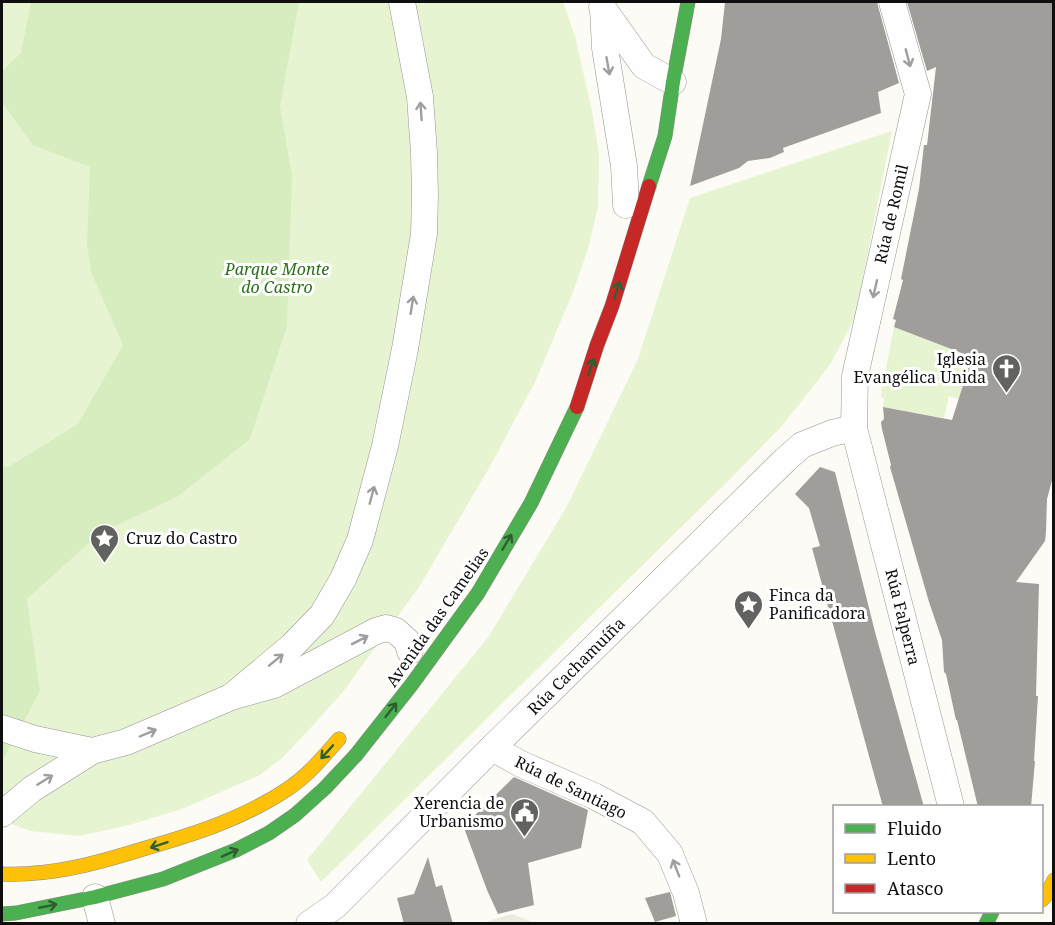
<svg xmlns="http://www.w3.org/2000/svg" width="1055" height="925" viewBox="0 0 1055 925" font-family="'Noto Serif',serif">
<rect width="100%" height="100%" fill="#fcfbf5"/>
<!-- green -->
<g fill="#e7f4d2">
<polygon points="2,2 563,2 575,36 592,111 599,154 598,207 588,249 573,292 536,380 492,463 419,587 343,692 305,734 282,758 260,775 182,809 129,825 79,836 31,831 2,821"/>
<polygon points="892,131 855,318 831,363 809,392 781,427 729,480 321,882 307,860 489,636 566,508 638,359 690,198"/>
<polygon points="894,327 972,357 959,399 949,396 944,418 883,407 884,398 881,398 882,387 884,387 884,378"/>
</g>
<!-- forest -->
<polygon fill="#d7edc0" points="31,2 299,2 280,106 292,176 287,326 250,439 177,497 100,533 27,599 40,691 2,762 2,466 8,467 78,424 123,345 91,272 87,243 90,167 33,145 2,103 2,71 21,53"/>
<!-- plaza -->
<polygon fill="#edeadf" points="512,914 535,923 482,923"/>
<!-- building -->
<g fill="#a09e9a">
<polygon points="725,2 877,2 878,6 899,83 878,92 881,113 783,148 784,152 770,158 748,161 739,168 690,186 721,39"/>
<polygon points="907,2 1053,2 1053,477 1047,499 1046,532 1045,541 1016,582 1039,584 1036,696 1038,696 1034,761 1035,761 1031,807 978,807 957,720 956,720 946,674 944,672 942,640 929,602 890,467 891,465 882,429 881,422 884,419 883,407 952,420 972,357 894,327 896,320 893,319 903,280 901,279 919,189 924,145 927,145 936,67 927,71"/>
<polygon points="820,467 835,472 875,632 924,807 883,807 812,548 820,546 809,508 795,494"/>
<polygon points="514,777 588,810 581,848 528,863 534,905 498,914 487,890 464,828 471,819"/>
<polygon points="428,857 436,887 442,885 453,924 404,924 397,898 414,894"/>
<polygon points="670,892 676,916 655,922 645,898"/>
</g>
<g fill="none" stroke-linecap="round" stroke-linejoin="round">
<defs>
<g id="street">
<polyline points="892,2 918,94 855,376 854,428 951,806"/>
<polyline points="602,7 644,66 673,82"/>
<polyline points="603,8 605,48 624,166 626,205"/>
<polyline points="231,697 292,646 322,615 343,579 360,540 385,446 405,349 424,234 425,195 424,153 420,97 402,2"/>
<polyline points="2,728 35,739 92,751 126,742 231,697 274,685 376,631 386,628 396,631 407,641 410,651"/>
<polyline points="492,748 521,764 594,796 643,822 670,854 686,893 694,924"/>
<polyline points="2,814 32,789 92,751"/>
<polyline points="95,897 102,924"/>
<polyline points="309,924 335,906 492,748 785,460 802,445 832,433 854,428"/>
</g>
<g id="fast">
<polyline points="649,186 665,136 673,82 688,2"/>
<polyline points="2,914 16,913 95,897 163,879 236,850 269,833 295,815 325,788 356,755 412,684 478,593 531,503 577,407"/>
<polyline points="986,924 992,912"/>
</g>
<g id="slow">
<path d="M2,874C52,876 98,863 146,848C195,834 244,818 286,790C307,777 323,757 339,739"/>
<polyline points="1042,900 1047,894 1054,880"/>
</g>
<polyline id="jam" points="577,407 597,345 612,306 649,186"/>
</defs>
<!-- street casing -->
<use href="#street" stroke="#969593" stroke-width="27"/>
<!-- fast casing -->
<use href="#fast" stroke="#8c8c89" stroke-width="15"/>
<!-- slow casing -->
<use href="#slow" stroke="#8c8c89" stroke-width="15"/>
<!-- jam casing -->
<use href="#jam" stroke="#8c8c89" stroke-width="15"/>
<!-- street -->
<use href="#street" stroke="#fffefe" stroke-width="26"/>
<!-- fast -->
<use href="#fast" stroke="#4caf50" stroke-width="14"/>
<!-- slow -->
<use href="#slow" stroke="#ffc107" stroke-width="14"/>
<!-- jam -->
<use href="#jam" stroke="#c62828" stroke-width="14"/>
</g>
<!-- one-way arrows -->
<defs><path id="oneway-shaft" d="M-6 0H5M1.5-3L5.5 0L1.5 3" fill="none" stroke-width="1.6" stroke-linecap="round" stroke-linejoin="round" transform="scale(1.5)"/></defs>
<g stroke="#9f9e9e">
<use href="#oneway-shaft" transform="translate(908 58) rotate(75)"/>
<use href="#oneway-shaft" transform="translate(608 66) rotate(80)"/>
<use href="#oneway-shaft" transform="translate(421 111) rotate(-94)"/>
<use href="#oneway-shaft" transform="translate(875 289) rotate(103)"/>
<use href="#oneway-shaft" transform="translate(412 305) rotate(-81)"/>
<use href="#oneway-shaft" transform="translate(372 495) rotate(-75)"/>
<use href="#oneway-shaft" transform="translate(360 640) rotate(-27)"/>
<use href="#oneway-shaft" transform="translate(276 660) rotate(-39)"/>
<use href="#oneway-shaft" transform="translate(148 733) rotate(-23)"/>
<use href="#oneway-shaft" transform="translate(45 780) rotate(-32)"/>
<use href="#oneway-shaft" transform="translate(676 868) rotate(-111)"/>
</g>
<g stroke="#2e5f30">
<use href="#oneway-shaft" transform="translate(617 290) rotate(-72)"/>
<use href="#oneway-shaft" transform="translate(591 367) rotate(-72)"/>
<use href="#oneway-shaft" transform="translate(507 542) rotate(-59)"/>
<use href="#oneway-shaft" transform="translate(391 710) rotate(-52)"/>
<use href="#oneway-shaft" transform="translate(327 752) rotate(132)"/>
<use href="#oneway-shaft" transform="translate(159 845) rotate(162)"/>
<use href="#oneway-shaft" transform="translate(230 853) rotate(-24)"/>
<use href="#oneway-shaft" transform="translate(48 906) rotate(-11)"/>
</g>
<!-- icons -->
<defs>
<symbol id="church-pin" viewBox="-11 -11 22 30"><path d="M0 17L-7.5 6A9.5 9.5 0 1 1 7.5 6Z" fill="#626260" stroke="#fff"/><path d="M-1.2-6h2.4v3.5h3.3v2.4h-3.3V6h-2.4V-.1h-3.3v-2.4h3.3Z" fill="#fff"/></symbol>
<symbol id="sight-pin" viewBox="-11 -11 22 30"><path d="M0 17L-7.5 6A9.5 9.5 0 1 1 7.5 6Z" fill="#626260" stroke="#fff"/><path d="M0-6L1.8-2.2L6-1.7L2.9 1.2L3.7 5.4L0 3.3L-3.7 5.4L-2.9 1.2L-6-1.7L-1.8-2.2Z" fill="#fff"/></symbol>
<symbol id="civic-pin" viewBox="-11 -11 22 30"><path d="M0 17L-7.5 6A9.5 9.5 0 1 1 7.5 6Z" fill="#626260" stroke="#fff"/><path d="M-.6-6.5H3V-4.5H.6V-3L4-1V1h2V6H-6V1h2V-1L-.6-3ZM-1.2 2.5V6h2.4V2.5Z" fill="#fff"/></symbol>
</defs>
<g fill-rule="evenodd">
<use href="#church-pin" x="990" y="352" width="33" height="45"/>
<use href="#sight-pin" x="88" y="522" width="33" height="45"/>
<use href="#sight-pin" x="732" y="588" width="33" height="45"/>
<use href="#civic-pin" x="508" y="796" width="33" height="45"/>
</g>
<g text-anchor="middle" stroke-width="6" stroke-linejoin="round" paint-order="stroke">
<!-- street labels -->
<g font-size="16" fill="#0f0f0f" stroke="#fff">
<text transform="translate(891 214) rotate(-77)" y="6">Rúa de Romil</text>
<text transform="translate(437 617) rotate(-55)" y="6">Avenida das Camelias</text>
<text transform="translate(903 617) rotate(76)" y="6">Rúa Falperra</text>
<text transform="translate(576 666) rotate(-45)" y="6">Rúa Cachamuíña</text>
<text transform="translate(571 787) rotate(26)" y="6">Rúa de Santiago</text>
</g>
<!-- park labels -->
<g font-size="16" font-style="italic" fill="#2c6f18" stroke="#fff">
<text x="277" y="275">Parque Monte<tspan x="277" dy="18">do Castro</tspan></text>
</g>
<!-- poi labels -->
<g font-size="16" fill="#0f0f0f" stroke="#fff" text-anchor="end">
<text x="986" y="365">Iglesia<tspan x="986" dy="18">Evangélica Unida</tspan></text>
<text x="126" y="544" text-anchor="start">Cruz do Castro</text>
<text x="769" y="601" text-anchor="start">Finca da<tspan x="769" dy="18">Panificadora</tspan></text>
<text x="504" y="809">Xerencia de<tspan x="504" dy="18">Urbanismo</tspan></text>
</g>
</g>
<!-- border -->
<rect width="1055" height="925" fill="none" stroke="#0f0f0f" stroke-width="6"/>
<!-- legend -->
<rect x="833" y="805" width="210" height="108" fill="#ffffff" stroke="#9f9f9f" stroke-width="1.5"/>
<rect x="845" y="824" width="30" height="9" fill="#4caf50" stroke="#9f9f9f" stroke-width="1.5"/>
<text x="887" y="835" font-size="18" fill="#0f0f0f">Fluido</text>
<rect x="845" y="854" width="30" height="9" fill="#ffc107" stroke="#9f9f9f" stroke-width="1.5"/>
<text x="887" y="865" font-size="18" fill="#0f0f0f">Lento</text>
<rect x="845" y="884" width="30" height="9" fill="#c62828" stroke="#9f9f9f" stroke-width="1.5"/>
<text x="887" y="895" font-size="18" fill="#0f0f0f">Atasco</text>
</svg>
